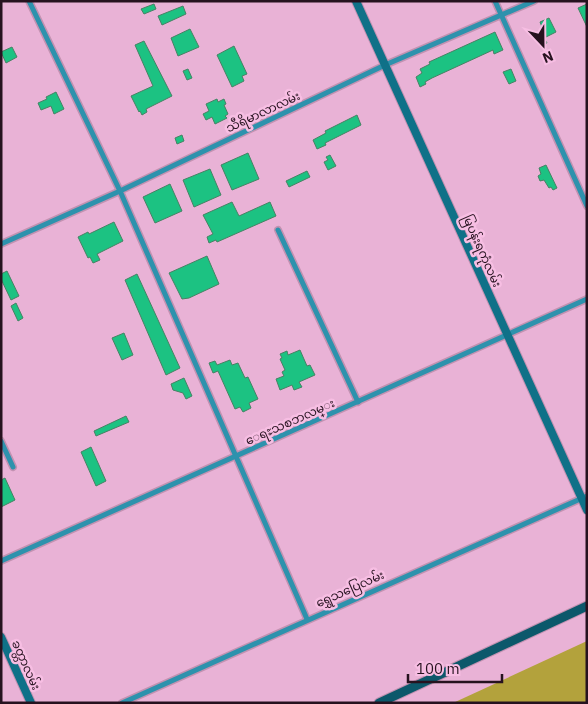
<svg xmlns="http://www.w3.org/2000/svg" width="588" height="704" viewBox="0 0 588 704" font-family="'IBM Plex Sans','Noto Sans Myanmar',sans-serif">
<rect width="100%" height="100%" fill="#e9b2d6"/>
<!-- grass -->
<polygon fill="#b3a23c" points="587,641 587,703 453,703"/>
<!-- building -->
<g fill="#1cc282" stroke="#468264">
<polygon points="154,4 156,9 144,14 141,9"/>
<polygon points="587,4 587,27 578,8"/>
<polygon points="183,6 186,14 162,25 158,16"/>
<polygon points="549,18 556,32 546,37 540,22"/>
<polygon points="190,29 199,47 178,56 171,38"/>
<polygon points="495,32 503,50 494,54 493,50 432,78 425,82 426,84 420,87 416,77 422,73 420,69 430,64 429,62"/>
<polygon points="543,36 547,43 540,46 536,39"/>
<polygon points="144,41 172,96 146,109 147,112 142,115 140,111 139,112 131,96 153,86 135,45"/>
<polygon points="234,46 247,74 242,76 244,81 232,87 217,55"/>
<polygon points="12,47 17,57 6,63 1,52"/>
<polygon points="188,69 192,78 187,80 183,71"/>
<polygon points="511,69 516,81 509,84 503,72"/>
<polygon points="56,92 64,109 54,114 51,106 41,110 38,103 47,99 46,97"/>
<polygon points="217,99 218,102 224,99 226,104 224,105 228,114 225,116 227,118 215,124 212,117 206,120 203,114 209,111 206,104"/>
<polygon points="357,115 361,125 325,143 326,145 317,149 313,140 326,133 325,131"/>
<polygon points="182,135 184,141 177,144 175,138"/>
<polygon points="248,153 259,179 232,190 221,165"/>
<polygon points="330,155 336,166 328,170 324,162 328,160 326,157"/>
<polygon points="546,165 557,188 553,190 551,187 549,188 544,180 540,181 538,176 541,174 539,168"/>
<polygon points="210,169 221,195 194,207 183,180"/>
<polygon points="307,171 310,177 289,187 286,181"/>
<polygon points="170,184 182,211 155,223 143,197"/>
<polygon points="232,202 239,216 270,202 276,216 217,242 216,240 209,243 207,237 213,234 203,215"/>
<polygon points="114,222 123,241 97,254 100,260 93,263 90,257 88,258 78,237 88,232 89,234"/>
<polygon points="207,256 219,284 189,298 182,299 169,273"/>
<polygon points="7,271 19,296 11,300 1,279 1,274"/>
<polygon points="137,274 180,368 166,375 125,280"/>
<polygon points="16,303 23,318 18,321 11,306"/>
<polygon points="124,333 133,355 122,360 112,338"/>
<polygon points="300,350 307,366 310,365 315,375 299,382 302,387 294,390 292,385 280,390 276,379 284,376 282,372 285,370 280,359 282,358 280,354 287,351 288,355"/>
<polygon points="230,360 232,365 238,363 245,378 248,377 258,399 249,403 251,408 243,412 240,407 235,409 218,371 213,373 209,363 215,361 217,365"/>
<polygon points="184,378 192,396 186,399 183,393 173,390 171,384"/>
<polygon points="126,416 129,422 96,436 94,431"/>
<polygon points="91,447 106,481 96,486 81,452"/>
<polygon points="5,478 15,500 1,507 1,480"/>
</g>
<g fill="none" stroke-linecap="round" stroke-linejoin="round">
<defs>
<g id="street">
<polyline points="29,1 120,191 307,619"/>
<polyline points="495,1 587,206"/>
<polyline points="278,230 358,402"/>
<polyline points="1,244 120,191 385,65 534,1"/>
<polyline points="1,441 13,467"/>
<polyline points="1,561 587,299"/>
<polyline points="122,703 587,496"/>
</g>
<g id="secondary">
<polyline points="356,1 587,510"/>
<polyline points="1,637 31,703"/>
</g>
<polyline id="primary" points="379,703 587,606"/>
</defs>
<!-- street casing -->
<use href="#street" stroke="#c292b1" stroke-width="8"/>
<!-- secondary casing -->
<use href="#secondary" stroke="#c292b1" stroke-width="10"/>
<!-- primary casing -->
<use href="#primary" stroke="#c292b1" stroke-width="11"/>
<!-- street -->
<use href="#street" stroke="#2d92ad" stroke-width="5"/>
<!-- secondary -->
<use href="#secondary" stroke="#0f7188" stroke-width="8"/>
<!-- primary -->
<use href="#primary" stroke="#0c586b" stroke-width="9"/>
</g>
<g text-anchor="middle" stroke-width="5" stroke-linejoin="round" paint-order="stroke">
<!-- street labels -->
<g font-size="12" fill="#26121f" stroke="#f7bee3">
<text transform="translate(263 112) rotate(-25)" y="4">သီရိမာလာလမ်း</text>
<text transform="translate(482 251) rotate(66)" y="4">မြပန်းရကုံလမ်း</text>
<text transform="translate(290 422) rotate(-24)" y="4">ေရႊသစၥာလမ္း</text>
<text transform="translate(350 589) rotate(-24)" y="4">ရွှေသပြေလမ်း</text>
<text transform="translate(26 665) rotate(66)" y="4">ခတ္တာလမ်း</text>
</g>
</g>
<!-- border -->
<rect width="588" height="704" fill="none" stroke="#26121f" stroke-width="5"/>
<!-- north arrow -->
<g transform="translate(543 45) rotate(158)" stroke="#f7bee3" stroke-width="4" paint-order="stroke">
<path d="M0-4L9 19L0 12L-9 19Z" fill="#26121f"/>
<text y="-8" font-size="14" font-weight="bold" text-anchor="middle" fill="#26121f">N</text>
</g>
<!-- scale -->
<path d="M408 674v8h94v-8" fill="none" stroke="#26121f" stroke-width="2.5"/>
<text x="416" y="674" font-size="15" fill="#26121f" stroke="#f7bee3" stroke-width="4" paint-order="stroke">100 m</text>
</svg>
